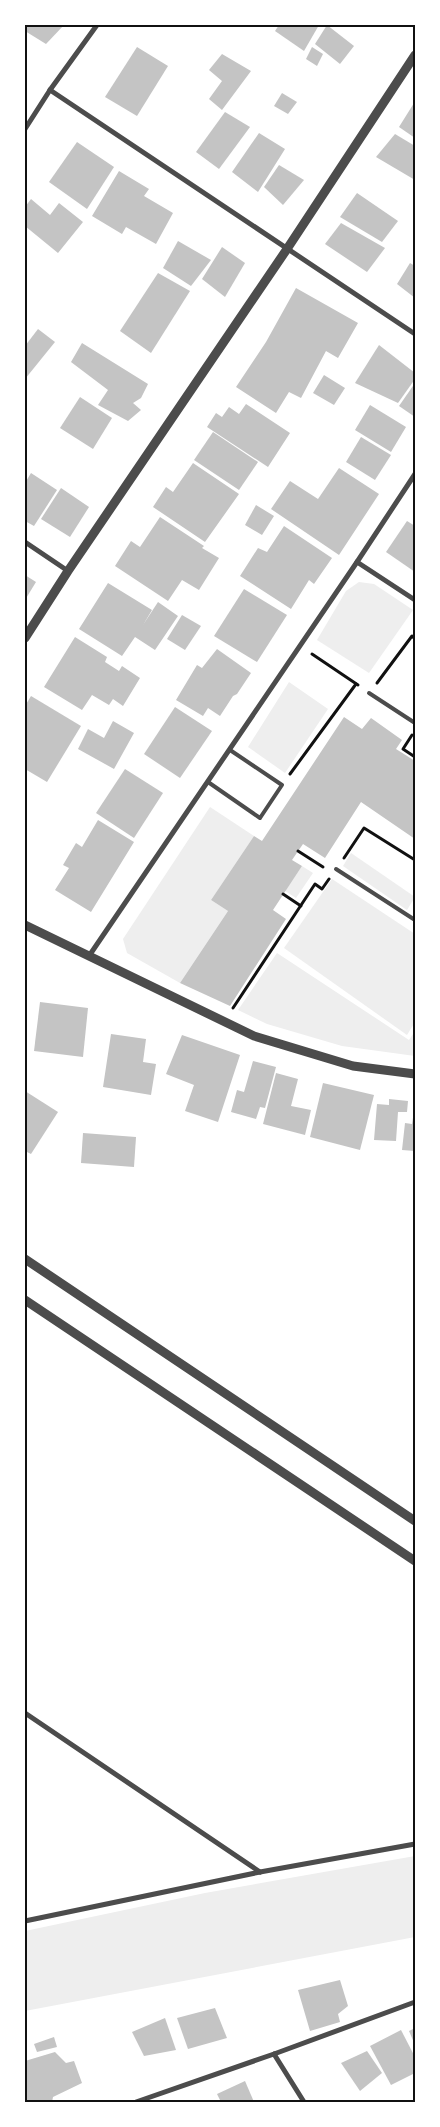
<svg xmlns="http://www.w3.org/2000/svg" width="440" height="2127" viewBox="0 0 440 2127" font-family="'Noto Sans',sans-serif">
<rect width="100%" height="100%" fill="#fff"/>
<!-- green -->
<g fill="#eee">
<polygon points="359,582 374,584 413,610 369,673 317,640 346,591"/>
<polygon points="289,682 328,709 285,773 248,747"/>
<polygon points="210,807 254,836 211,900 228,911 180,983 127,953 123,939"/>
<polygon points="351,853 415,897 407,910 343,866"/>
<polygon points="302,866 313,873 296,898 285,891"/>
<polygon points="332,879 415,934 415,1022 407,1035 284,948"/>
<polygon points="277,953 409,1040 415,1031 415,1056 342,1046 267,1024 238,1010"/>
<polygon points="415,1856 415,1937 25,2011 25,1931 205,1893"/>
</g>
<!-- building -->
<g fill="#c4c4c4">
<polygon points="25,25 64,25 46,44 25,31"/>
<polygon points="279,25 319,25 304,51 275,31"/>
<polygon points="327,25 354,46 340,64 315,44"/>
<polygon points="137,47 168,66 137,116 105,97"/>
<polygon points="312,47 323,54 317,66 306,59"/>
<polygon points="222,54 251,71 222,110 209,99 222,81 209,70"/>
<polygon points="282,93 297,102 288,114 274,106"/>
<polygon points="414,103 415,104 415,138 399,127"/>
<polygon points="225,112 250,127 219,169 196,152"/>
<polygon points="259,133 285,149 258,192 232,172"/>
<polygon points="395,134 415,146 415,180 376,157"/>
<polygon points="77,142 114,167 87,209 49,182"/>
<polygon points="279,165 304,180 283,205 264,187"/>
<polygon points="119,171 149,189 144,196 173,213 156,244 126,227 122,234 92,216"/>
<polygon points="357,193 398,221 382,242 340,217"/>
<polygon points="31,199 50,215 59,203 83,222 58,253 25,226 25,207"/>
<polygon points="341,223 385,248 367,272 325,244"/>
<polygon points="178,241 211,260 191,286 163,268"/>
<polygon points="222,247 245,263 225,297 202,279"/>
<polygon points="410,263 415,266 415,298 397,284"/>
<polygon points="158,273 190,291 151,353 120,331"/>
<polygon points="296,288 358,323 338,358 326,351 301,398 289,392 276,413 236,387 266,342"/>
<polygon points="38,329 55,342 25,379 25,346"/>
<polygon points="82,343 148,384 141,398 133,403 141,410 128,421 98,405 108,390 71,362"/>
<polygon points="379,345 415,373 415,379 398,403 355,383"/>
<polygon points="324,375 345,388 334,405 313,393"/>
<polygon points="415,383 415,417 399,406"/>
<polygon points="80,397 112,418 93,449 60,428"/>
<polygon points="246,404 290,433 268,467 207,427 216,413 222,417 229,407 239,414"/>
<polygon points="370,405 406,427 391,452 355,430"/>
<polygon points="213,432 258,462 239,490 194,460"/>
<polygon points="361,437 391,455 375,480 346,462"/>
<polygon points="193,463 239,494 205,542 153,507 166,487 173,492"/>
<polygon points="339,468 379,494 339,555 271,509 290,481 318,499"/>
<polygon points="31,473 57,490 34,526 25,521 25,483"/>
<polygon points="61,488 89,507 70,537 41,519"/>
<polygon points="256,505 274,516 262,535 245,525"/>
<polygon points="160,517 204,546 202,548 219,558 199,590 182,580 168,601 115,566 131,541 140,547"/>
<polygon points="407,521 415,526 415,572 386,552"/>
<polygon points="284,526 332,558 314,584 309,580 291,609 240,576 258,548 267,552"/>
<polygon points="25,575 36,582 25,600"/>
<polygon points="108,583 152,610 143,625 158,602 178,616 155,650 135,637 122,656 79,629"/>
<polygon points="244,589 287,615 257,662 214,636"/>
<polygon points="182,615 201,626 185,650 167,639"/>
<polygon points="75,637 107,657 105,662 119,671 122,666 140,678 123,706 113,699 109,705 92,695 82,710 44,687"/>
<polygon points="217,649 251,673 237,694 233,696 220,716 208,708 203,716 176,700 197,665 202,668"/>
<polygon points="31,696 81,726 47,782 25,769 25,706"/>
<polygon points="175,707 212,731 180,778 144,754"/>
<polygon points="344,717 362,729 371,718 402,740 396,749 415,761 415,839 361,802 325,858 303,844 292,860 302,866 273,910 286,919 230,1006 180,983 228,911 211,900 254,836 262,841"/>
<polygon points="113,721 134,733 114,769 78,749 88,729 104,738"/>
<polygon points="125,769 163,793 134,838 96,813"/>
<polygon points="98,820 134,842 91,912 55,890 69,868 63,865 76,843 82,847"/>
<polygon points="40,1002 88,1008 83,1057 34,1051"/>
<polygon points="111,1034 146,1039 143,1062 156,1064 151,1095 103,1087"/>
<polygon points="182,1035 240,1055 218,1122 185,1111 194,1085 166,1074"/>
<polygon points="253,1061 276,1067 265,1108 260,1107 256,1119 231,1112 237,1090 244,1092"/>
<polygon points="276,1073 298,1079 291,1106 311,1110 305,1135 263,1124"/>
<polygon points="323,1083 374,1095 360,1150 310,1137"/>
<polygon points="25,1091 58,1112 31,1154 25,1151"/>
<polygon points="389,1099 408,1101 407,1112 398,1112 396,1141 374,1140 377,1104 389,1105"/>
<polygon points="414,1111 415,1151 402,1150 405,1123 412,1124"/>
<polygon points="83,1133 136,1137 134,1167 81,1163"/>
<polygon points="340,1980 348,2006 338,2014 340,2022 310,2031 298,1990"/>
<polygon points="215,2008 227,2038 188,2049 177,2018"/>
<polygon points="165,2018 176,2050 144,2056 132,2032"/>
<polygon points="415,2028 415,2045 409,2031"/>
<polygon points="401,2030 415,2057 415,2073 391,2085 370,2046"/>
<polygon points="54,2037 57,2047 37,2052 34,2044"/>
<polygon points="367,2051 382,2073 360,2091 341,2063"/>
<polygon points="55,2052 66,2063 74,2061 82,2083 53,2097 52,2102 25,2102 25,2061"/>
<polygon points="245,2081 254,2102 221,2102 217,2094"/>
</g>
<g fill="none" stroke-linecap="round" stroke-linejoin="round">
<!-- path -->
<g stroke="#111" stroke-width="3">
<polyline points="312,654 358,685"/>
<polyline points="377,683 412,636 415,639"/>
<polyline points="412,735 403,749 415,757"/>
<polyline points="290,774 356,684"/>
<polyline points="298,851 323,867"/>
<polyline points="344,858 364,828 415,860"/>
<polyline points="283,894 301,906"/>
<polyline points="233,1008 315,884 322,889 329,879"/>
</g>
<!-- service -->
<g stroke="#4c4c4c" stroke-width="4">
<polyline points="369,693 415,723"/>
<polyline points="208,782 260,818 282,785 230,750"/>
<polyline points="336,869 415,920"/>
</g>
<!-- minor -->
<g stroke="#4c4c4c" stroke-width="5">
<polyline points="50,90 415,334"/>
<polyline points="25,129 50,90 97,25"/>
<polyline points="25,542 68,571"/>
<polyline points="357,562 415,600"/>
<polyline points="89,956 357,562 415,474"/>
<polyline points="25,1713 260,1872"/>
<polyline points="25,1921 260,1872 415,1844"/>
<polyline points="274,2054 304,2102"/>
<polyline points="136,2102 274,2054 415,2002"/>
</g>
<!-- tertiary -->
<g stroke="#4c4c4c" stroke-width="9">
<polyline points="25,638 68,571 287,249 415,55"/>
<polyline points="25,925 254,1036 353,1066 415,1074"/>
<polyline points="25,1259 415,1521"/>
<polyline points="25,1300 415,1561"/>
</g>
</g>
<!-- border -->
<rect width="440" height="2127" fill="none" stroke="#ffffff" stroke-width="52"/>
<rect x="26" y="26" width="388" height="2075" fill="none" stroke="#111" stroke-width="2"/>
</svg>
